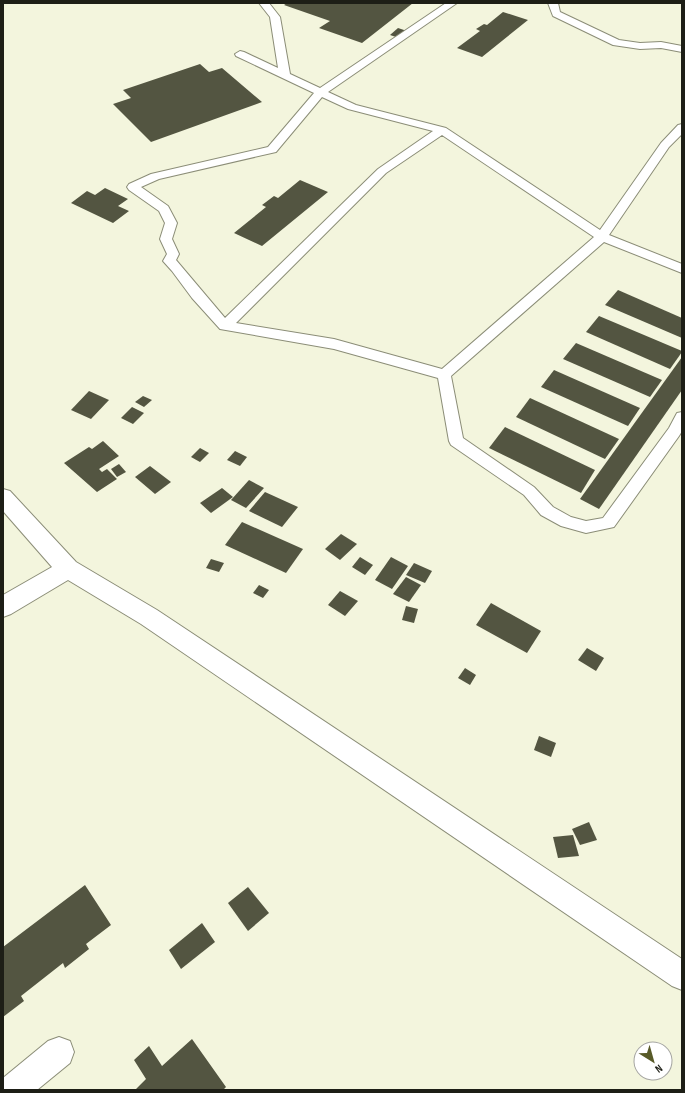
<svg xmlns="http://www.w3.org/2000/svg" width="685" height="1093" viewBox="0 0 685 1093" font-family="'Sofia Sans Condensed',sans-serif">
<rect width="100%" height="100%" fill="#f3f5dd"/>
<!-- building -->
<g fill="#535541">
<polygon points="287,3 413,3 362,43 319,28 330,21 284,5"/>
<polygon points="503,12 528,20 482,57 457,48 480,31 476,29 484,24 487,25"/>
<polygon points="398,28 407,31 399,38 390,35"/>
<polygon points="200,64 209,72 222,68 262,102 151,142 113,104 131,98 123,90"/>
<polygon points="300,180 328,192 262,246 234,233 266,207 262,205 274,196 278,198"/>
<polygon points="105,188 128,199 118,206 129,211 113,223 71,203 87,191 95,195"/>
<polygon points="618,290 682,318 682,338 605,305"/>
<polygon points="599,316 682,351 682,352 670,369 586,332"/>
<polygon points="576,343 662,380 650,397 563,359"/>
<polygon points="682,357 682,390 599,509 580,499"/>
<polygon points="554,370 640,408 628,426 541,387"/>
<polygon points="89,391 109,400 91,419 71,410"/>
<polygon points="143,396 152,400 144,407 135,402"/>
<polygon points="530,398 619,439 605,459 516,417"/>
<polygon points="132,407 144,413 133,424 121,418"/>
<polygon points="505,427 595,470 581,493 489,448"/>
<polygon points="103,441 119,456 99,469 102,472 107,469 117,479 97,492 64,463 89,447 92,449"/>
<polygon points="200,448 209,453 200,462 191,457"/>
<polygon points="235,451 247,457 240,466 227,460"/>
<polygon points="119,464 126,472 117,477 111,469"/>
<polygon points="150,466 171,482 155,494 135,477"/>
<polygon points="249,480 264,488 246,508 231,500"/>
<polygon points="222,488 233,497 211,513 200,503"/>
<polygon points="265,492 298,507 282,527 249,511"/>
<polygon points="242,522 303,549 286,573 225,545"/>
<polygon points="341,534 357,544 340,560 325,549"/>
<polygon points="360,557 373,565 365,575 352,567"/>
<polygon points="391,557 408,566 392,589 375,580"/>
<polygon points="211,559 224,563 219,572 206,568"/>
<polygon points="414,563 432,571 425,583 406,575"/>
<polygon points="406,577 421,585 409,602 393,594"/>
<polygon points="259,585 269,590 263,598 253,593"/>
<polygon points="340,591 358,601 345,616 328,605"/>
<polygon points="491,603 541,631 527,653 476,625"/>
<polygon points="406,606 418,609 414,623 402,620"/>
<polygon points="587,648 604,658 596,671 578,660"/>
<polygon points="465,668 476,675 470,685 458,678"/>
<polygon points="539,736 556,743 551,757 534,750"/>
<polygon points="589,822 597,840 580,845 572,829"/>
<polygon points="573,835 579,856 558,858 553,837"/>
<polygon points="85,885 111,925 86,944 89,949 65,968 63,963 21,996 24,1001 3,1017 3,947"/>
<polygon points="248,887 269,913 248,931 228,903"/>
<polygon points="202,923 215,942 181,969 169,950"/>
<polygon points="192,1039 226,1087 223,1090 135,1090 146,1079 134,1060 149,1046 162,1066"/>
</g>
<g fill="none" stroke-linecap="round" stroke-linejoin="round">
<defs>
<g id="lane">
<path d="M259,3H269L280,17L290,74L320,88L446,3H457L328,92L356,105L446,128L600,230L661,143L678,125L682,124V134L669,147L609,235L682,264V273L604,242L451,376L463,438L534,487L553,507L571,517L586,521L603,518L669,428L677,413L682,412V431L679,436L614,527L586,533L561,526L541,515L524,495L451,445L449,441L438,378L334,349L220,329L192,298L172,271L163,261L167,254L160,239L165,223L159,211L129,190L127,187L129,184L151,174L268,147L314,93L236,56L235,54L240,51L244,52L278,68L270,17ZM322,97L348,109L433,131L378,169L225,318L176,260L179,254L172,239L177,223L168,206L141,187L159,179L276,152ZM442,135L594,237L442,369L334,339L236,323L386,173Z"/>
<polygon points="548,3 558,3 560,12 619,40 640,43 661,42 682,46 682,52 661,48 640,49 613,45 553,16"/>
</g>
<g id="street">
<polygon points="3,489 10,491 76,562 157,610 682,959 682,990 672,986 141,624 68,580 11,614 3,617 3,595 52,567 3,511"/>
<polygon points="59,1037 70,1041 74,1052 70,1063 37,1090 3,1090 3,1078 48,1041"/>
</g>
</defs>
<!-- lane casing -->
<use href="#lane" stroke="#8b8d77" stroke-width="2"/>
<!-- street casing -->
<use href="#street" stroke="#8b8d77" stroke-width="2"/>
<!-- lane -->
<use href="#lane" fill="#fff" fill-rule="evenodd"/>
<!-- street -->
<use href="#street" fill="#fff" fill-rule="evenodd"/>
</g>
<!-- border -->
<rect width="685" height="1093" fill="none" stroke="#1d1e16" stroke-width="8"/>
<!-- north arrow -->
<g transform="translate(653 1061) rotate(143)"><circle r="19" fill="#ffffff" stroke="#a5a5a2"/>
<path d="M0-3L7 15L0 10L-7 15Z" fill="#585a28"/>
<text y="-6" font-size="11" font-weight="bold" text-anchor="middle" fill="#1d1e16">N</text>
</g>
</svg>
